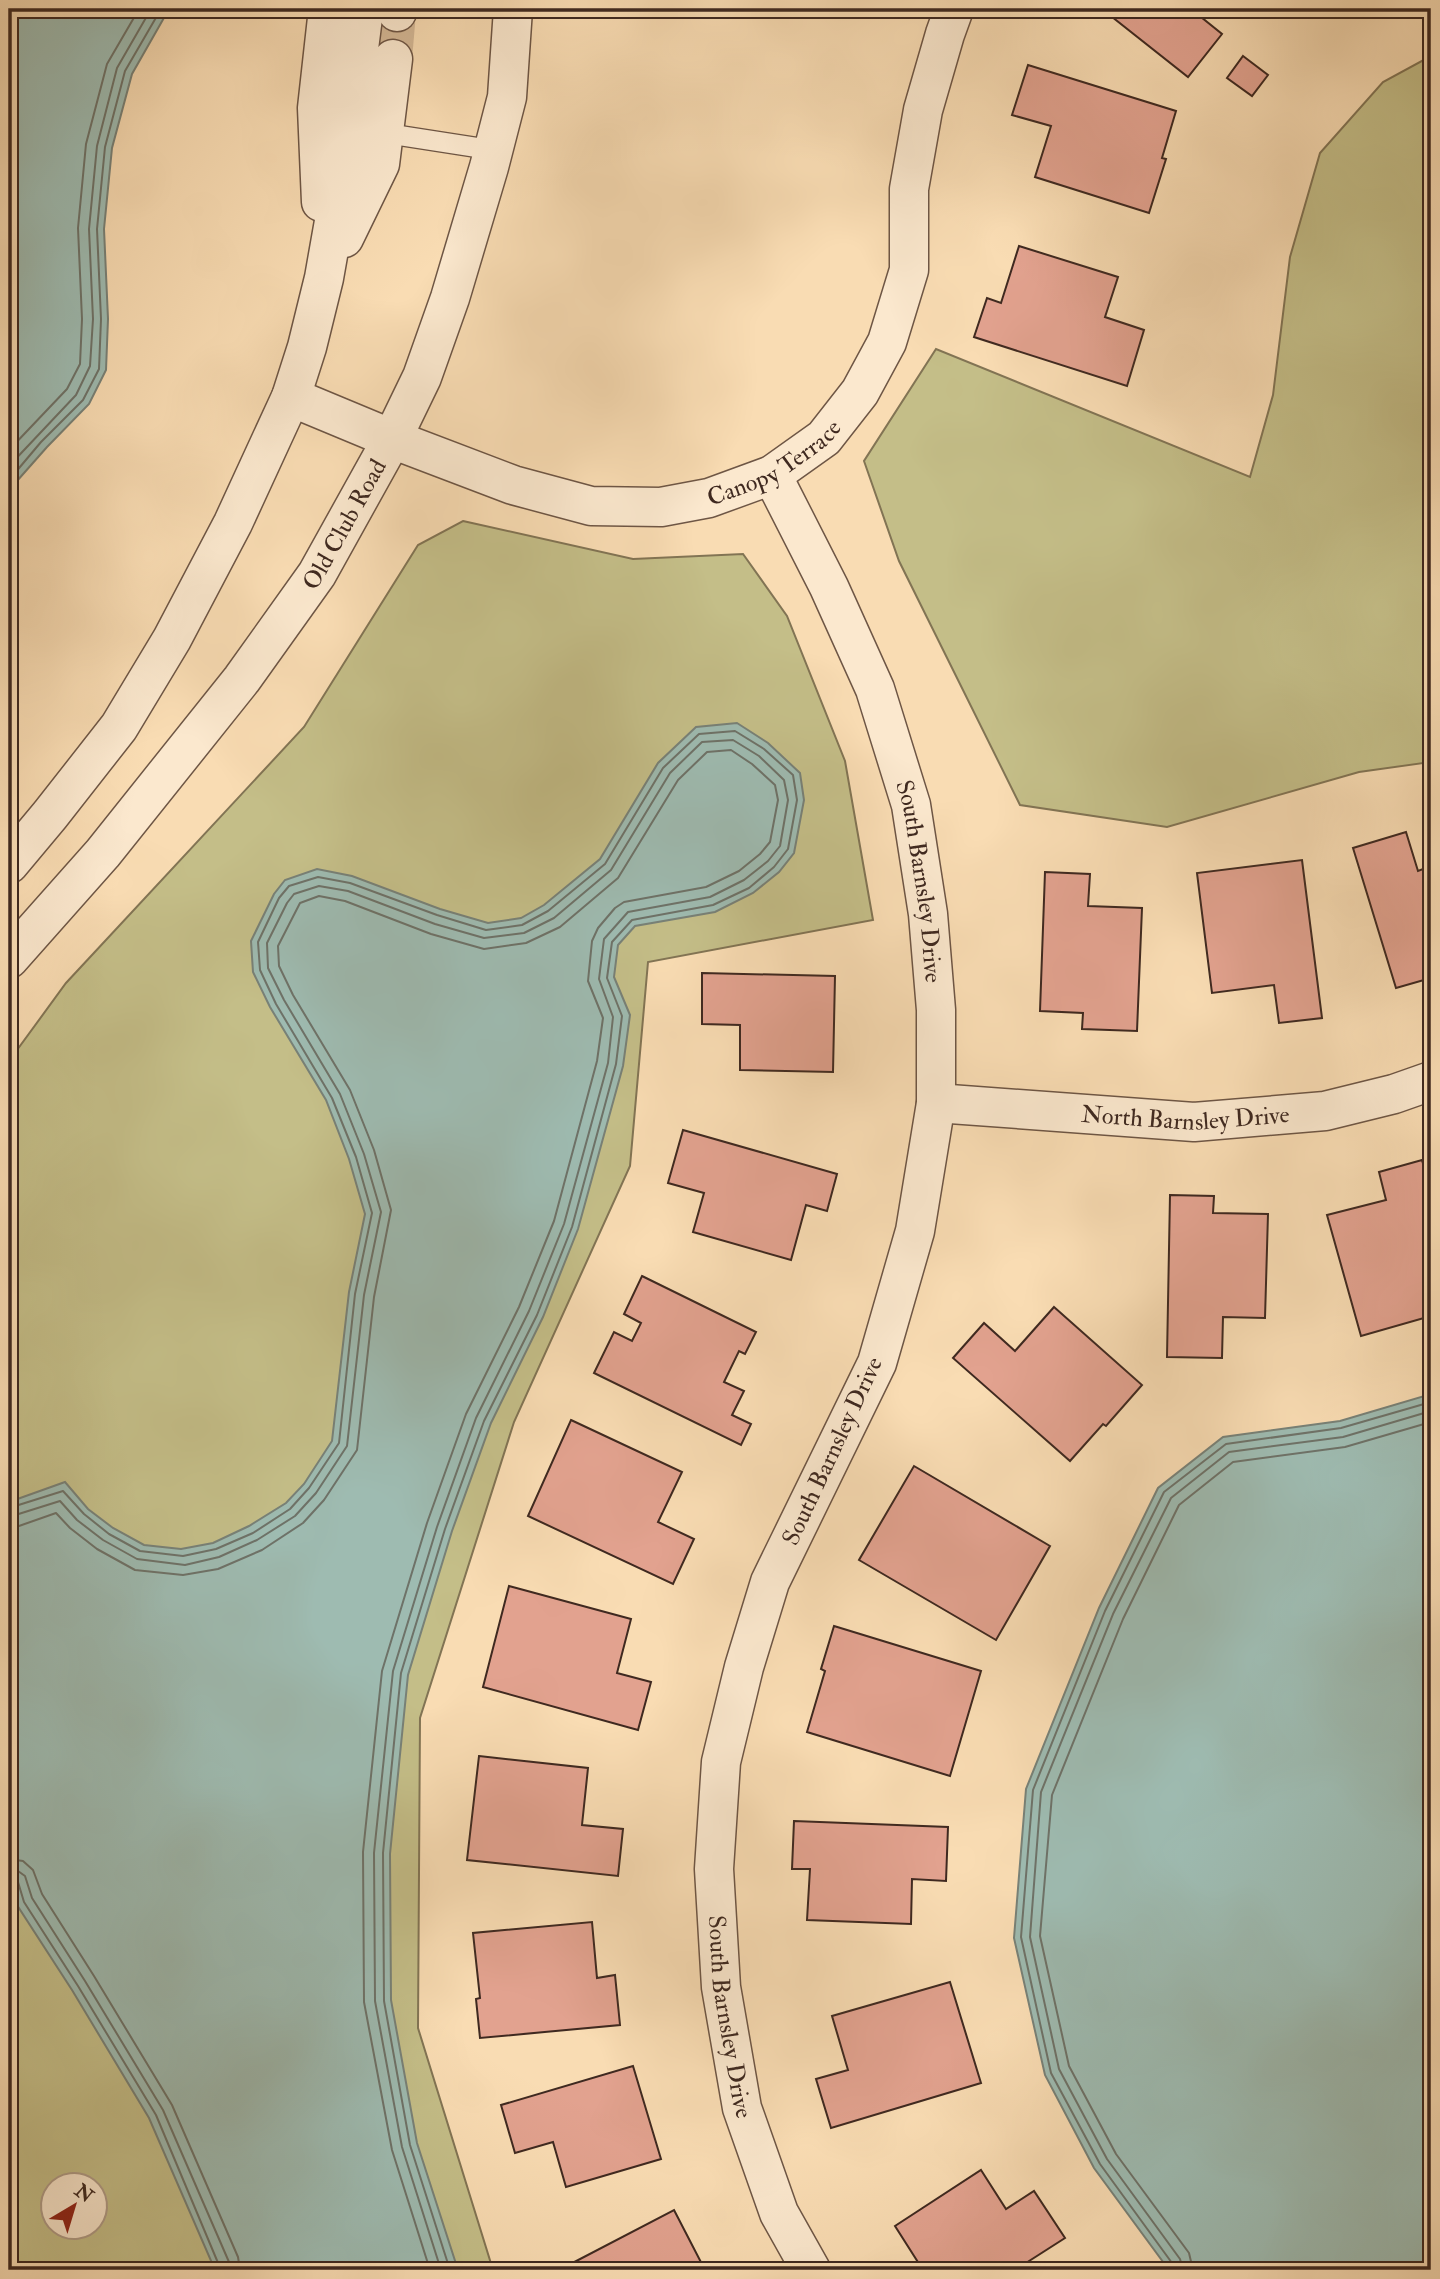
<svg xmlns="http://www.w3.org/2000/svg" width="1440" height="2279" viewBox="0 0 1440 2279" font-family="'IM FELL Double Pica',serif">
<rect width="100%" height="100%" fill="#f9dcb3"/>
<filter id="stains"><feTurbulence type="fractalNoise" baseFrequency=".00286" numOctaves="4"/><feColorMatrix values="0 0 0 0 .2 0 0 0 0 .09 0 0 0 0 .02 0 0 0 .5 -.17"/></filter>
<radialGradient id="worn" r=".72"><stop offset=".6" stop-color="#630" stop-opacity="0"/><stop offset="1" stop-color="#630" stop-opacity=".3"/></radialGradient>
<!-- green -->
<g fill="#c4be88" stroke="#827454" stroke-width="2" fill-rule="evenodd">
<polygon points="1431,56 1431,762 1359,772 1167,827 1020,805 899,561 864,461 936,349 1250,477 1273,395 1290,257 1320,153 1383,82"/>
<path d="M463,521L633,559L743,554L787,616L845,761L873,920L648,962L630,1166L514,1422L420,1718L418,2028L493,2270H9V1061L66,983L304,727L418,545ZM52,2184H94V2226H52Z"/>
</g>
<!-- water -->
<g fill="#9ebbb1" stroke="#788177" stroke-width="2">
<polygon points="9,9 169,9 132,74 112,148 104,229 108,319 106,370 89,404 47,447 9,490"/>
<polygon points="737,723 768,743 800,773 804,800 794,853 779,872 753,893 715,912 635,926 618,945 614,977 630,1015 623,1066 578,1229 543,1317 491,1423 452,1531 408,1675 390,1854 391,2000 417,2143 458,2270 215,2270 149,2118 72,1990 17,1905 9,1874 9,1502 65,1482 88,1509 113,1528 144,1545 181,1549 213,1543 249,1526 286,1503 304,1484 332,1441 349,1292 365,1214 349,1159 326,1100 270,1007 253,972 251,941 274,894 285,880 317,869 352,876 440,909 488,923 521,918 544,905 600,859 658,763 696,727"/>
<polygon points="1431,1394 1431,2270 1169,2270 1094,2168 1045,2075 1014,1938 1026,1789 1099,1608 1158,1488 1223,1437 1340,1421"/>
</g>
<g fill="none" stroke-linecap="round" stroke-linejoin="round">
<!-- shore -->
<g stroke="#6e7268" stroke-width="2">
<polyline points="9,450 67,389 80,364 82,319 78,228 86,144 107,64 139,9"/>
<polyline points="9,466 76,395 90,366 93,319 89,229 97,146 117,68 151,9"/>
<polyline points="9,480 41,442 83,400 99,369 101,319 97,229 105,147 125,71 161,9"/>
<polyline points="9,1508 63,1491 84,1514 109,1534 140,1551 183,1556 216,1549 253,1533 290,1509 309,1488 339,1443 355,1294 372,1213 356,1157 332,1098 276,1004 260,970 258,942 279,898 289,886 318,877 350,883 437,915 486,930 522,925 548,911 605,864 663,768 699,734 735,731 764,749 793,775 797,800 788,849 774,867 749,888 713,905 632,920 612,942 607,978 622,1016 616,1064 572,1227 537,1315 484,1421 445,1529 401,1673 383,1853 384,2001 410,2145 450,2270"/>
<polyline points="9,1517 60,1501 77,1520 103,1540 137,1559 185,1565 219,1557 257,1540 295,1516 316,1493 347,1446 364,1295 381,1212 364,1154 340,1094 284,1000 268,968 267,943 287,903 294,894 319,886 348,891 435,924 484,938 524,933 554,918 611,870 670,773 702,742 733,740 759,756 784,780 788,800 780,846 768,861 744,880 710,897 628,912 604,939 599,979 613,1017 608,1063 564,1224 529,1311 476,1418 437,1527 393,1671 374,1853 375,2001 402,2147 441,2270"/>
<polyline points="9,1527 19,1526 56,1513 70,1528 97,1549 135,1570 183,1575 218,1569 262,1550 303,1523 324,1500 357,1450 374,1297 391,1210 374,1150 350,1090 293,995 279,966 278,946 300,903 319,896 345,901 431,934 484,949 526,943 560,927 618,878 678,780 707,752 731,750 752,764 775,785 778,800 770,842 760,854 739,871 706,887 624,902 615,908 598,928 592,941 588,981 603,1018 597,1061 554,1221 519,1307 466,1414 427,1523 382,1671 363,1852 364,2002 392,2150 430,2270"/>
<polyline points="9,1859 23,1861 33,1870 42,1894 94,1976 172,2105 238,2257 240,2270"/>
<polyline points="9,1869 18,1871 25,1876 32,1898 85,1981 163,2110 229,2262 230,2270"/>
<polyline points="9,1878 14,1879 18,1882 24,1902 78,1986 156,2115 221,2270"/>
<polyline points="1174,2270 1172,2263 1100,2164 1051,2073 1021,1937 1033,1790 1105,1611 1164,1492 1226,1444 1341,1428 1431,1402"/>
<polyline points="1183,2270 1180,2259 1107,2159 1059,2069 1030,1937 1041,1792 1113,1614 1171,1498 1229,1452 1343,1437 1431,1411"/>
<polyline points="1193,2270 1189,2253 1116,2154 1069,2066 1040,1936 1052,1795 1123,1619 1179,1505 1233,1462 1345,1447 1431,1422"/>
</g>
</g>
<!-- building -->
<g fill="#e2a28f" stroke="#3f2920" stroke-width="2">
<polygon points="1102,9 1191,9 1222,34 1188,77"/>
<polygon points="1243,56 1268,75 1252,96 1227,78"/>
<polygon points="1028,65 1176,111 1162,158 1166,159 1149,213 1035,177 1051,126 1012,115"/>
<polygon points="1019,246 1118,277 1105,317 1144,330 1127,386 974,337 987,298 1001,303"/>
<polygon points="1406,832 1418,871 1431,866 1431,978 1396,988 1353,848"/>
<polygon points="1302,860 1322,1018 1279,1023 1274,985 1212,993 1197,873"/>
<polygon points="1045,872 1090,874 1088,906 1142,908 1137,1031 1082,1029 1083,1013 1040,1011"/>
<polygon points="702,973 835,976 833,1072 740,1070 740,1025 702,1024"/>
<polygon points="683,1130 837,1174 827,1211 806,1205 791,1260 693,1232 704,1193 668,1183"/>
<polygon points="1422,1160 1431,1193 1431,1316 1361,1336 1327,1215 1386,1200 1379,1172"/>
<polygon points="1170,1195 1214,1196 1213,1213 1268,1214 1265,1318 1223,1317 1222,1358 1167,1357"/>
<polygon points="642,1276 756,1332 745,1354 739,1351 724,1382 744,1391 732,1415 751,1424 741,1445 594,1373 614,1332 632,1341 641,1323 624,1314"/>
<polygon points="1054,1307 1142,1385 1106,1426 1103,1424 1070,1461 953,1358 984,1323 1015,1351"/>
<polygon points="571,1420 682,1472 658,1522 694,1539 673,1584 528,1516"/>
<polygon points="914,1466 1050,1546 996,1640 859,1560"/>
<polygon points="509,1586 631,1619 617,1673 651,1682 638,1730 483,1687"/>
<polygon points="834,1626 981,1671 950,1776 807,1732 825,1671 821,1669"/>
<polygon points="479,1756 588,1768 582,1825 623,1829 618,1876 467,1860"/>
<polygon points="794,1821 948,1827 946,1881 912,1879 911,1924 807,1920 810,1869 792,1869"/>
<polygon points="592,1922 597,1978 615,1975 620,2025 480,2038 476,1999 480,1998 473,1933"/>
<polygon points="950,1982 981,2083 831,2128 816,2079 848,2070 832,2016"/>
<polygon points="633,2066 661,2159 566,2187 553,2142 515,2153 501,2105"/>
<polygon points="981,2170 1006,2209 1034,2191 1065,2238 1015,2270 923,2270 895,2226"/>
<polygon points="674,2210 705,2270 559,2270"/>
</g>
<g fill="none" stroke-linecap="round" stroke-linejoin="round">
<!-- street-tunnel -->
<polyline stroke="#d4b896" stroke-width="38" stroke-dasharray="38 19" stroke-linecap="butt" points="393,59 397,12"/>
<defs>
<polyline id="lane" points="377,132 493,150"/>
<g id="street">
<polyline points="397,12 397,9"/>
<polyline points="321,202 317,108 328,9"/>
<polyline points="344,238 380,164 393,59"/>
<path id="s1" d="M291,397L392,439L513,485L591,506L661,507L709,498L772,475L824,438L860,392L887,342L909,270V189L923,110L945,34L954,9"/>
<path id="s2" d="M772,475L829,587L875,689L911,805L928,914L936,1010V1103L915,1231L877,1363L770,1582L744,1667L721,1762L714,1869L721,1987L742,2108L779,2213L811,2270"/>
<polyline points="9,864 50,815 119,727 172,639 233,523 291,397 307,347 324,278 345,159 364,9"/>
<path id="s3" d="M9,959L103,853L242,679L317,574L392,439L422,377L450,298L489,167L507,97L513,9"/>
<path id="s4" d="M936,1103L1194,1122L1325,1111L1394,1094L1431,1081"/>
</g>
</defs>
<!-- lane casing -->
<use href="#lane" stroke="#6e5645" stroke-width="22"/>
<!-- street casing -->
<use href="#street" stroke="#6e5645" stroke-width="41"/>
<!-- lane -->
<use href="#lane" stroke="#fbe8ce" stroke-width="19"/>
<!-- street -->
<use href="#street" stroke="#fbe8ce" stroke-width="38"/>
</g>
<g text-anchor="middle" stroke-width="5" stroke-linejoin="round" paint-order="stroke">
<!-- street labels -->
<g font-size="24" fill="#3f2920" stroke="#fbe8ce">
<text dy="8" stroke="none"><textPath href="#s1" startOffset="513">Canopy Terrace</textPath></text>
<text dy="8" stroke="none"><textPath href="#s3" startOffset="550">Old Club Road</textPath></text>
<text dy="8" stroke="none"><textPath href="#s2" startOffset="436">South Barnsley Drive</textPath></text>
<text dy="8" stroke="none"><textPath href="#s4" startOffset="250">North Barnsley Drive</textPath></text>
<text transform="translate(832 1451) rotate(-65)" y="8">South Barnsley Drive</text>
<text dy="8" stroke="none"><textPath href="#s2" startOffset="1612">South Barnsley Drive</textPath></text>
</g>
</g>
<!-- margin -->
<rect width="1440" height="2279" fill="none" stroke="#f9dcb3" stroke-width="35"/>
<rect x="10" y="10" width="1419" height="2258" fill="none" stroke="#3f2920" stroke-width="3.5"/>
<rect x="18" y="18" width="1405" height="2244" fill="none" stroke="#3f2920" stroke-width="2"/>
<!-- north arrow -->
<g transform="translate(74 2206) rotate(38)"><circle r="33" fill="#fbe8ce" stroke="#b09c88" stroke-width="2"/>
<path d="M0-5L12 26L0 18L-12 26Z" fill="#8f2418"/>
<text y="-10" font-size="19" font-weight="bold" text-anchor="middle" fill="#3f2920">N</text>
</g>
<rect width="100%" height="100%" filter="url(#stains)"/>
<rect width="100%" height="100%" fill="url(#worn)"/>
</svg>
